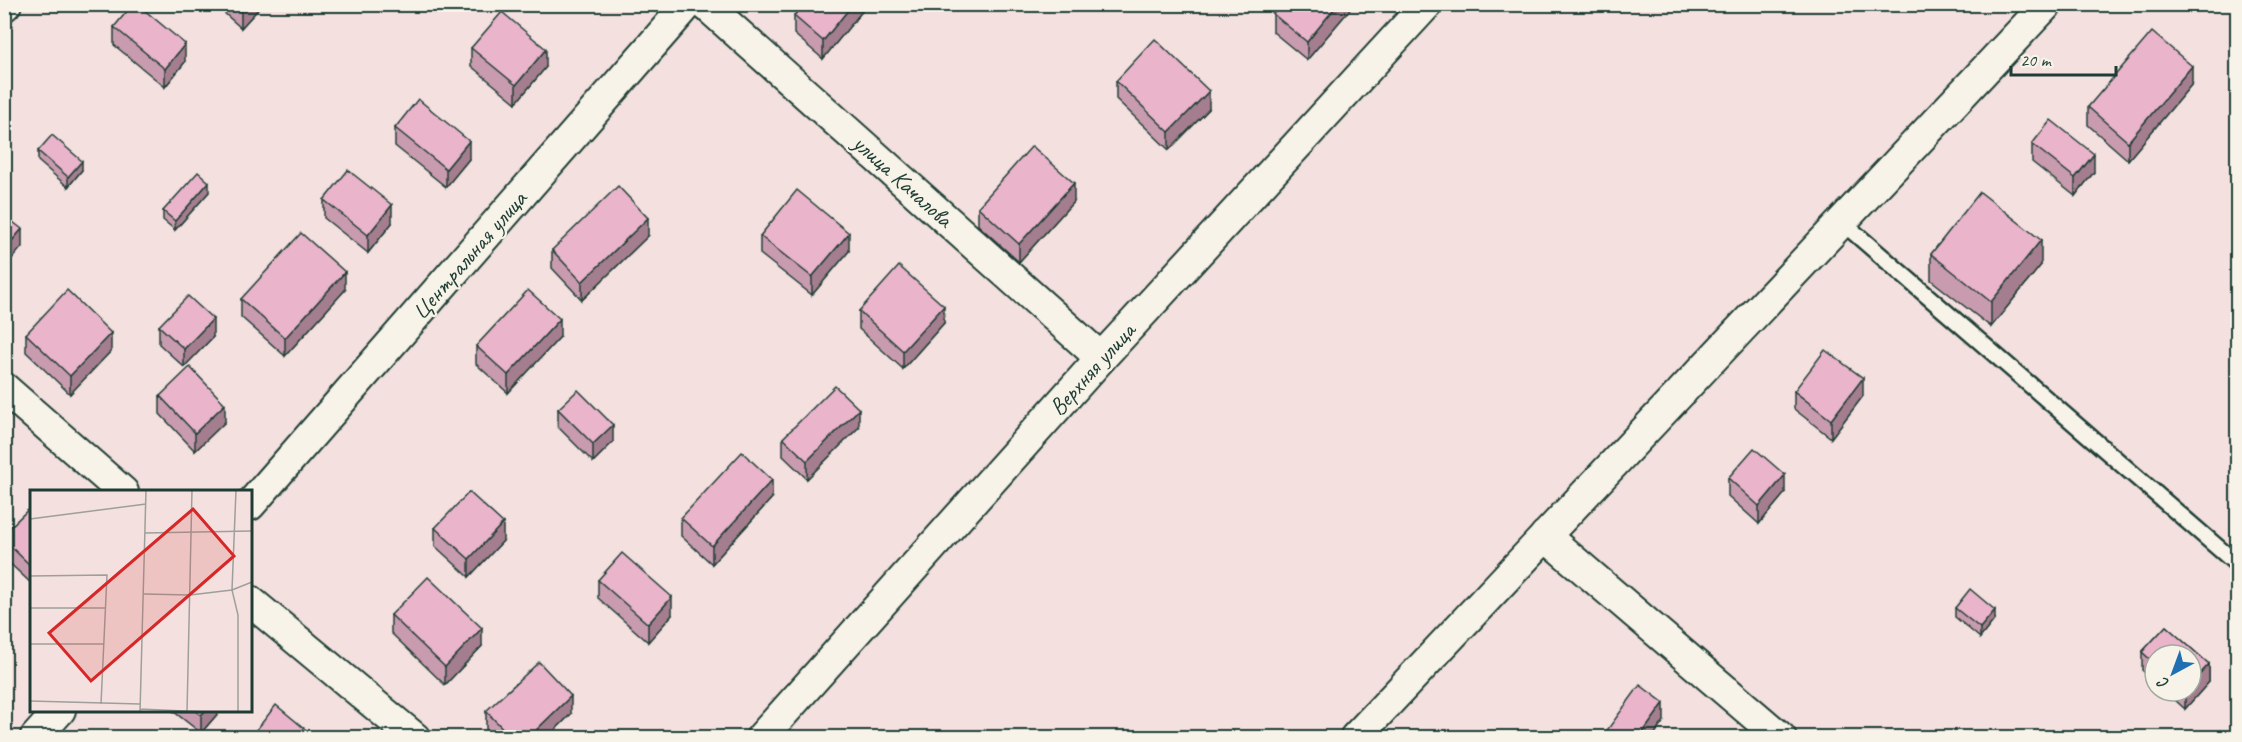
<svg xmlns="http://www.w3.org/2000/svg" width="2242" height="742" viewBox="0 0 2242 742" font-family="Caveat,sans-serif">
<rect width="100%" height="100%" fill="#f3e0df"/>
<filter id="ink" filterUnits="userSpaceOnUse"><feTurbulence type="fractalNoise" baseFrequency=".0167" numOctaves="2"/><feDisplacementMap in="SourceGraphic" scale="12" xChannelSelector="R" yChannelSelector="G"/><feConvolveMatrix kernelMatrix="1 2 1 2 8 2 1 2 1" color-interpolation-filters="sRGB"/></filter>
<g filter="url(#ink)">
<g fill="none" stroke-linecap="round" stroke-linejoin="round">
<defs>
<polyline id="lane" points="1842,222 2238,565"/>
<g id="street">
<polyline points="705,4 1101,358"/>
<polyline points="4,6 6,4"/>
<polyline points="4,388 123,492"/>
<polyline points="250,505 688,4"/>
<polyline points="1545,536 1781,738"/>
<polyline points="250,601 415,738"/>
<polyline points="35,738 60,710"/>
<polyline points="761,738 1101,358 1427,4"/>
<polyline points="1355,738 2047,4"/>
</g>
</defs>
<!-- lane casing -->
<use href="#lane" stroke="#1f3d34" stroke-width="20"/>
<!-- street casing -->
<use href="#street" stroke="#1f3d34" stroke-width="34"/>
<!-- lane -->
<use href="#lane" stroke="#f7f3e8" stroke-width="15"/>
<!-- street -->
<use href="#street" stroke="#f7f3e8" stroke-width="30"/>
</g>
<!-- wall -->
<g fill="#c99baf" stroke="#1f3d34" stroke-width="1.5">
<polygon points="214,4 263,4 241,28"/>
<polygon points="803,4 868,4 823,59 794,34 794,16"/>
<polygon points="1352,4 1352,7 1307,60 1273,32 1273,14"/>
<polygon points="114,27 185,62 165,87 114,45"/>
<polygon points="471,48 546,67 516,103 471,66"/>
<polygon points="1116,81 1209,109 1169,150 1116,99"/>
<polygon points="2192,84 2128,160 2088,125 2088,107"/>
<polygon points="395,128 469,159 446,187 395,146"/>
<polygon points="2032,144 2094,172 2075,196 2032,162"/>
<polygon points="38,151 82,170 68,187 38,161"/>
<polygon points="209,192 175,230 163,220 163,211"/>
<polygon points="324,200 392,223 368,253 324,218"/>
<polygon points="1074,201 1019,262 978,225 978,207"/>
<polygon points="648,236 582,300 552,268 552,250"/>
<polygon points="760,236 849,251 812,295 760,254"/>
<polygon points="1931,254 2041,265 1991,327 1931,280"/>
<polygon points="345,290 285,356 241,317 241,299"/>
<polygon points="859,311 944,323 903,369 859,329"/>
<polygon points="159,326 213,337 184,367 159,344"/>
<polygon points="26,334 111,351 70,394 26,352"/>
<polygon points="560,337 508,393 476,364 476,346"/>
<polygon points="1794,391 1863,396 1831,438 1794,409"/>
<polygon points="160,396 225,422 195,451 160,414"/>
<polygon points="558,409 613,442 593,462 558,427"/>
<polygon points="859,427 807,479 783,456 783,438"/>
<polygon points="1728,478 1785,493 1759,524 1728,496"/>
<polygon points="772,498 712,564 681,536 681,518"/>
<polygon points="32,506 32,584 4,558 4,533"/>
<polygon points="435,528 503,541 469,577 435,546"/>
<polygon points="598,580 672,615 648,642 598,598"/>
<polygon points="1955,608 1995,619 1980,638 1955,617"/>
<polygon points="391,615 482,646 445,685 391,633"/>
<polygon points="2166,626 2209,664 2209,682 2185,709 2165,691 2191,691 2191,655 2155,655 2155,682 2142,670 2142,652"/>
<polygon points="173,711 220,711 201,733"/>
<polygon points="486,711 571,714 547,738 495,738 486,729"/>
</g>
<!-- shaded-wall -->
<g fill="#a47e8e" stroke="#1f3d34" stroke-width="1.5">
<polygon points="247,4 263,4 241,28 241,11"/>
<polygon points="853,4 868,4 823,59 823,41"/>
<polygon points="1338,4 1352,4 1352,7 1307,60 1307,42"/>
<polygon points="185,44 185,62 165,87 165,69"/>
<polygon points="546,49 546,67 516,103 516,85"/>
<polygon points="2192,66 2192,84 2128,160 2128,142"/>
<polygon points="1209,91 1209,109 1169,150 1169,132"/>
<polygon points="469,141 469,159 446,187 446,169"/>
<polygon points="2094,154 2094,172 2075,196 2075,178"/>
<polygon points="82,161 82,170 68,187 68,177"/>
<polygon points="209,182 209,192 175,230 175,221"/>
<polygon points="1074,183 1074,201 1019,262 1019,244"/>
<polygon points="392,205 392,223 368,253 368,235"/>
<polygon points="648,218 648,236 582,300 582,282"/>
<polygon points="22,229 22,247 4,268 4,250"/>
<polygon points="849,233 849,251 812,295 812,277"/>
<polygon points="2041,240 2041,265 1991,327 1991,302"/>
<polygon points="345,272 345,290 285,356 285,338"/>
<polygon points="944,306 944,323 903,369 903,351"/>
<polygon points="213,319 213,337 184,367 184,349"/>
<polygon points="560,319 560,337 508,393 508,375"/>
<polygon points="111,333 111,351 70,394 70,376"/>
<polygon points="1863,378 1863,396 1831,438 1831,420"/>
<polygon points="225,404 225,422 195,451 195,433"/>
<polygon points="859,409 859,427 807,479 807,461"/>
<polygon points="613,425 613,442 593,462 593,444"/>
<polygon points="1785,475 1785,493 1759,524 1759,506"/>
<polygon points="772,480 772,498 712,564 712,546"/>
<polygon points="503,523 503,541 469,577 469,559"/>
<polygon points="672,597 672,615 648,642 648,624"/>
<polygon points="1995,610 1995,619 1980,638 1980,628"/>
<polygon points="482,628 482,646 445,685 445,667"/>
<polygon points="2209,664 2209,682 2185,709 2185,691 2191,691 2191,684"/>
<polygon points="571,696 571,714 547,738 528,738"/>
<polygon points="1664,703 1664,721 1652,738 1639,738"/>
<polygon points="205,711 220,711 201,733 201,715"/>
</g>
<!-- building -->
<g fill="#eab4cb" stroke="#1f3d34" stroke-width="1.5">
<polygon points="133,4 137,4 185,44 165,69 114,27"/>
<polygon points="234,4 247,4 241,11"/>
<polygon points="803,4 853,4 823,41 794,16"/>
<polygon points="1281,4 1338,4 1307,42 1273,14"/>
<polygon points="502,12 546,49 516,85 471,48"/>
<polygon points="2152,32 2192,66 2128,142 2088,107"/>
<polygon points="1155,39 1209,91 1169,132 1116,81"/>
<polygon points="418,99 469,141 446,169 395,128"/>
<polygon points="2051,120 2094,154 2075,178 2032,144"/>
<polygon points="52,135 82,161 68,177 38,151"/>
<polygon points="1032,146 1074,183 1019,244 978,207"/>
<polygon points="348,170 392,205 368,235 324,200"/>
<polygon points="198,172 209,182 175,221 163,211"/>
<polygon points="618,186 648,218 582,282 552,250"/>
<polygon points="797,190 849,233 812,277 760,236"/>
<polygon points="1980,192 2041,240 1991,302 1931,254"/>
<polygon points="4,215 22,229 4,250"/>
<polygon points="301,233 345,272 285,338 241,299"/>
<polygon points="899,266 944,306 903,351 859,311"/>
<polygon points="67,290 111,333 70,376 26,334"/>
<polygon points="528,290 560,319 508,375 476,346"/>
<polygon points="188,296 213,319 184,349 159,326"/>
<polygon points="1825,350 1863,378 1831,420 1794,391"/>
<polygon points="190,367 225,404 195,433 160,396"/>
<polygon points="835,386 859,409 807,461 783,438"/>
<polygon points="578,390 613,425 593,444 558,409"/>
<polygon points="1754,448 1785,475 1759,506 1728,478"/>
<polygon points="742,452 772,480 712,546 681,518"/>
<polygon points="469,492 503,523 469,559 435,528"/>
<polygon points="32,506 32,567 4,540 4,533"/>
<polygon points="622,553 672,597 648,624 598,580"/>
<polygon points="428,577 482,628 445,667 391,615"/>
<polygon points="1970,589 1995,610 1980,628 1955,608"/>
<polygon points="2166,626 2209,664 2191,684 2191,655 2155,655 2155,664 2142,652"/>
<polygon points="539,662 571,696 528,738 512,738 486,711"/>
<polygon points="1640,685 1664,703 1639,738 1611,738 1605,733"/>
<polygon points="276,705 316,738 250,738"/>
<polygon points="195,711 205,711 201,715"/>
</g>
</g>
<g text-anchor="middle" stroke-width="4.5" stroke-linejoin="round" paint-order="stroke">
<!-- street labels -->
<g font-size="24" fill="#1f3d34" stroke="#f7f3e8">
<text transform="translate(903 181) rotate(42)" y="8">улица Качалова</text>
<text transform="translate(469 255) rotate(-49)" y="8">Центральная улица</text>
<text transform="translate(1092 369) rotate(-48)" y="8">Верхняя улица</text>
</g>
</g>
<!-- overview -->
<g transform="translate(30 490)">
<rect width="222" height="222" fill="#f3e0df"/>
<path fill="none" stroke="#9e9f9b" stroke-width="1.5" d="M206,0L202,100L208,125V222M0,29L116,14M115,43L222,41M0,86L77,85L71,214M114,104L160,105L202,100L222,92M0,118H75M0,154H74M0,211L110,214M110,219L176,222M110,222L116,0M157,222L162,0"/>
<path fill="#d62828" fill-opacity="0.15" stroke="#d62828" stroke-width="3" d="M163,19L204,66L61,191L19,143Z"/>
<rect width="222" height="222" fill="none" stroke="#1f3d34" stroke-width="3"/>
</g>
<!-- margin -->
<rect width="2242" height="742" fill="none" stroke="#f7f3e8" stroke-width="24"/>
<rect x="12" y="12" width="2218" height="718" fill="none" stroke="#1f3d34" stroke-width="2" filter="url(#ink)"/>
<!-- north arrow -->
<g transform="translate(2173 673) rotate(221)"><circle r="28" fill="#f7f3e8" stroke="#a1aaa0" stroke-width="1.5"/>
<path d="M0-4.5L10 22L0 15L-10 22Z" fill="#1f6fb2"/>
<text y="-9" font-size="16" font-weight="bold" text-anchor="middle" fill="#1f3d34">С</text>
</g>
<!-- scale -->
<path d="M2011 66v9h105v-9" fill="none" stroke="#1f3d34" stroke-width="3"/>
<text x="2020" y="66" font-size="18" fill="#1f3d34" stroke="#f7f3e8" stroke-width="4.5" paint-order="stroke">20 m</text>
</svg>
